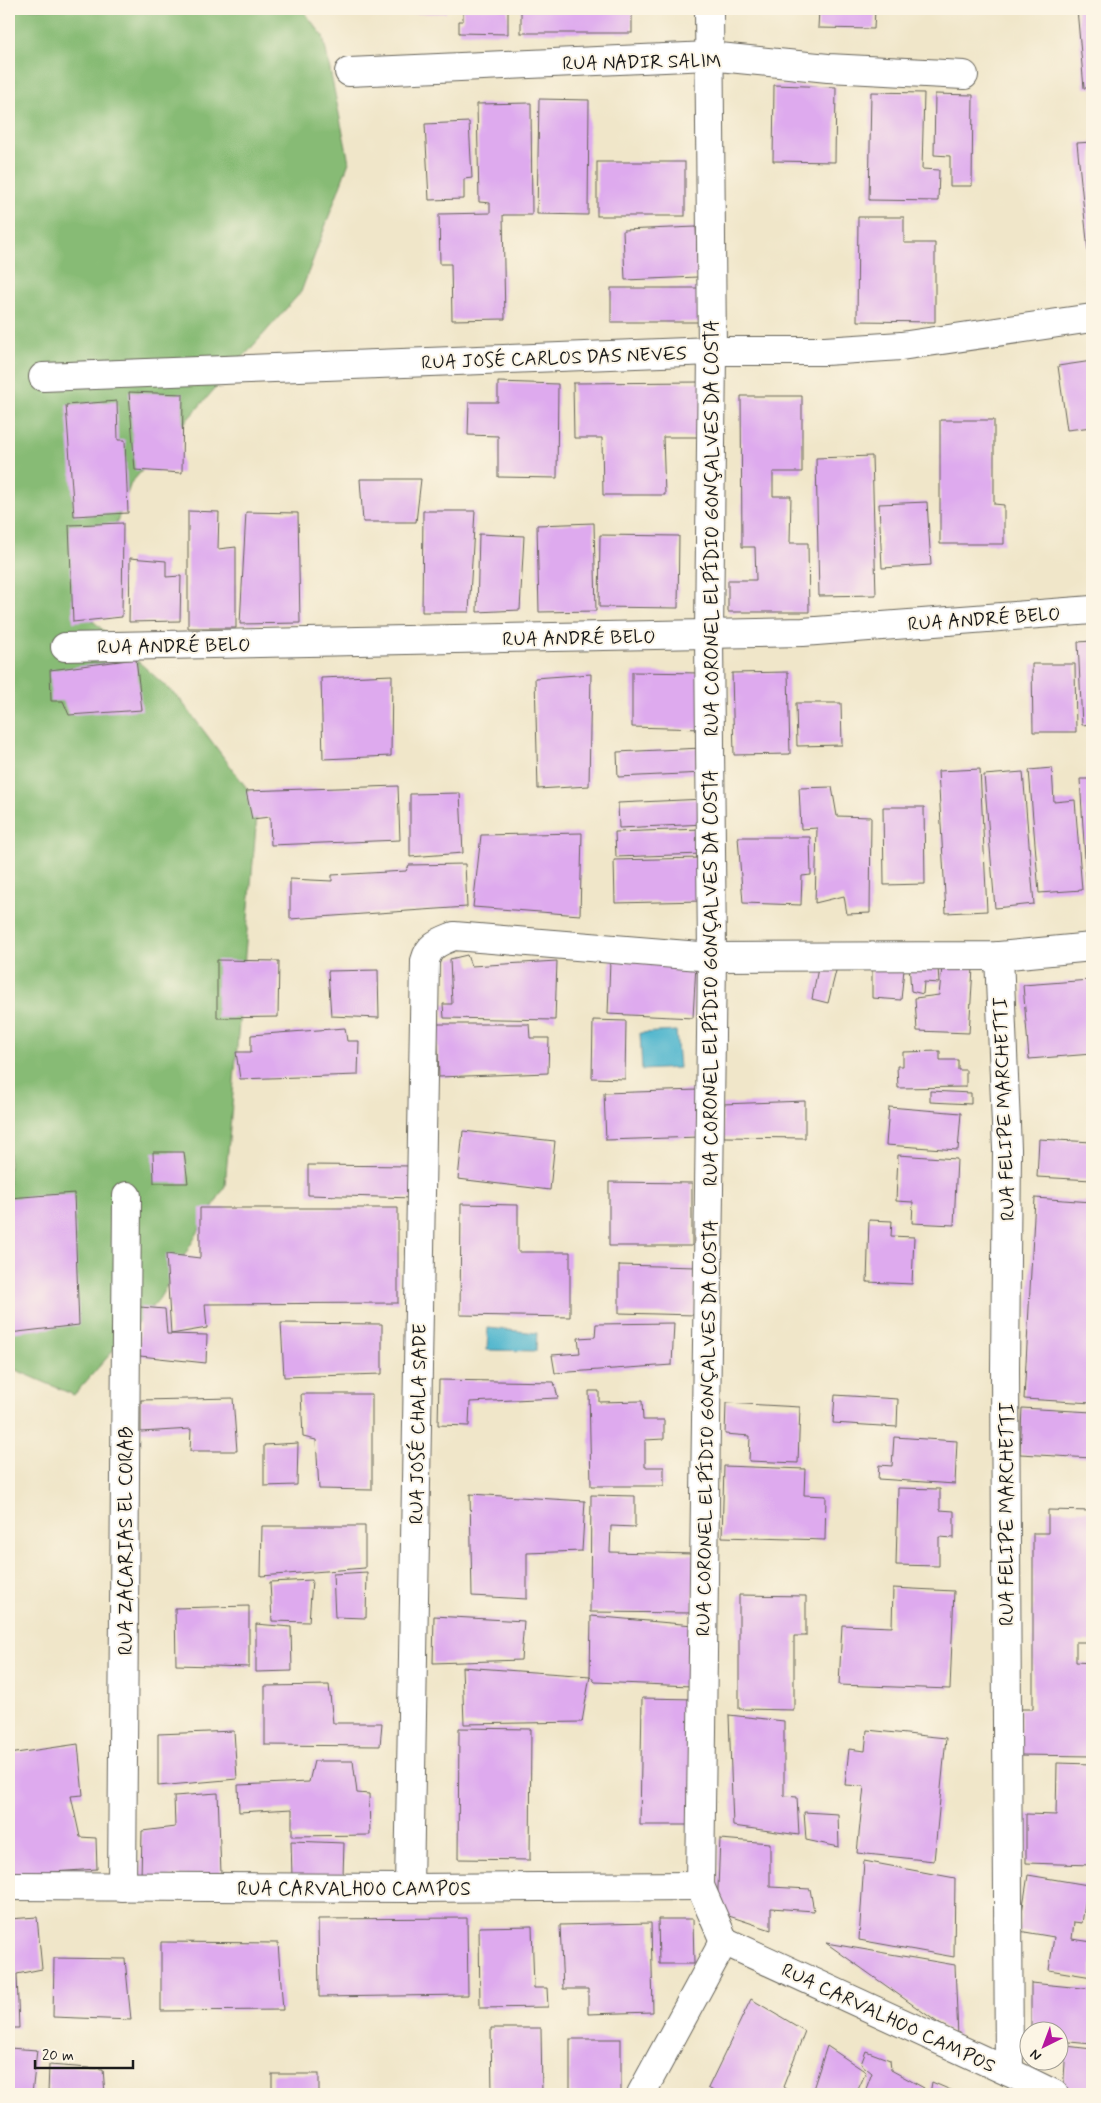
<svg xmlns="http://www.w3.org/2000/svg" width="1101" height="2103" viewBox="0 0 1101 2103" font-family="Mynerve,sans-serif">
<rect width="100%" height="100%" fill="#fcf5e5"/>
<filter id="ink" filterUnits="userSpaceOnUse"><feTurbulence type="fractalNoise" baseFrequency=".02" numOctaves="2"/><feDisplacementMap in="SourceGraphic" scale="10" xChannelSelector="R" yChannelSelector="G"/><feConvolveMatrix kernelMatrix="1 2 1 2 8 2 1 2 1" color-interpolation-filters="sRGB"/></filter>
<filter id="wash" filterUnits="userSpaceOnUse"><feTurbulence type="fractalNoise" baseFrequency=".0096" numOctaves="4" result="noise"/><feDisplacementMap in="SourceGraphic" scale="20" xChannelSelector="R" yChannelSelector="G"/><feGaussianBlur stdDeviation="1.12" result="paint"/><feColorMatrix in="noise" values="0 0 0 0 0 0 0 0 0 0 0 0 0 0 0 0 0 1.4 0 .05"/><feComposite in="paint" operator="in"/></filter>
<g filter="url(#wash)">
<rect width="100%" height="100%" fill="#f0e6c9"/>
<!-- forest -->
<polygon fill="#87bb75" stroke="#526c48" points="9,9 302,9 323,36 349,162 301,292 131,483 84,613 179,698 258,803 225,1186 159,1299 74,1395 9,1367"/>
<!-- water -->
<g fill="#50b6ce" stroke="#366975">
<polygon points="676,1031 679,1068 642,1070 640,1033"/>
<polygon points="488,1328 537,1333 536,1351 487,1350"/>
</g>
<g id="blocks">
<!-- building -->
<g fill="#deaaee">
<polygon points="389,9 446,9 446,13 389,14"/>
<polygon points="463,9 508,9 508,34 459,33 459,21 463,21"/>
<rect x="521" y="9" width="111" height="24"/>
<polygon points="819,9 875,9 874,29 818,28"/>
<polygon points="1077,9 1092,9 1092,88 1084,88"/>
<polygon points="774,85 836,87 835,162 773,161"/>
<polygon points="871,92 924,93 922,169 939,170 938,201 869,200"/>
<polygon points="935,94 973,95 972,186 950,186 950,156 934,155"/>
<polygon points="539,99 589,100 588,215 537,214"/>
<polygon points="531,103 532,215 503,215 505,319 452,320 451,264 440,264 439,214 490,213 490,203 479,202 477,104"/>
<polygon points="469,122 472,178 464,179 464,199 429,200 425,124"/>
<polygon points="1092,142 1092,280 1091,280 1077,143"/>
<rect x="597" y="162" width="88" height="54"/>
<polygon points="858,217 904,217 904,243 935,243 935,322 857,321"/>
<polygon points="696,227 698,277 625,280 623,230"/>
<rect x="611" y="288" width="93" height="34"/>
<polygon points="1092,361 1092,427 1067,430 1058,366"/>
<polygon points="498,382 558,384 557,478 498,477 498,436 468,435 469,402 498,402"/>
<polygon points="702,382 703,437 663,437 665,495 603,495 602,438 574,438 573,383"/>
<polygon points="129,392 183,394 182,473 135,470"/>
<polygon points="741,396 802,396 802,472 773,472 773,496 791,496 790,543 808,543 809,612 728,612 728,580 756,580 755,547 742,547"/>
<polygon points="117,401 118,440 125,440 128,513 74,516 66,405"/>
<polygon points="940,420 994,420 994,504 1004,505 1004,544 940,544"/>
<polygon points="872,456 876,595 819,596 816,458"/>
<polygon points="360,479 421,479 416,522 363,522"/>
<polygon points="927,502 931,565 882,568 879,504"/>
<polygon points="188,511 219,512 218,549 236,547 236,628 188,628"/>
<polygon points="423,511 475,511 469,612 422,612"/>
<polygon points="246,512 298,513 300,623 240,624"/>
<polygon points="1089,518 1092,518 1092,559 1091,559"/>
<polygon points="123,523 122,617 73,622 69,525"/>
<polygon points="594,523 596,611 539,612 537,525"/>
<polygon points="479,534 524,536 520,610 477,612"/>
<polygon points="600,535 679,536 678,608 599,607"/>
<polygon points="130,558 166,561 166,577 181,576 180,621 129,622"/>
<polygon points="1092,641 1092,724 1082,725 1078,642"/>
<polygon points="136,659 142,710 69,715 63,701 51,701 50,670"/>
<polygon points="1032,664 1075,664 1076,732 1033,732"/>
<polygon points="632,672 702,673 702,729 632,727"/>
<polygon points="788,672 790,754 734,755 732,673"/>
<polygon points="591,674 589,786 538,789 535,678"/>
<polygon points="392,675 391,756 323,759 321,678"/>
<polygon points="796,703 841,703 842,745 797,746"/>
<polygon points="702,748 704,773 618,777 617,752"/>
<polygon points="1052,768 1054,802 1075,800 1082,890 1039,893 1029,770"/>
<polygon points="980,769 987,911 946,913 938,771"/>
<polygon points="1023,772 1034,904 995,908 984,775"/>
<polygon points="1080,779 1092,779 1092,891 1087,891"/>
<polygon points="398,786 400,840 271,845 270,817 252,819 246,791"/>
<polygon points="832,787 837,816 871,817 870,913 847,914 844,896 815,903 817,828 801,829 799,788"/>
<polygon points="460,793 463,853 410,857 410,794"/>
<polygon points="704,799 705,824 619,828 618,803"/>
<polygon points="883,807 924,807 925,884 884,885"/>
<polygon points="701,829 702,854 616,857 615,832"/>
<polygon points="582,833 580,915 473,907 481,835"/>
<polygon points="738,837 810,837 811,875 802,876 801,905 743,903"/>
<polygon points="701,858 702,901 615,903 614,860"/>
<polygon points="465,864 467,907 290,919 290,879 332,881 332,875 406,871 409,865"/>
<polygon points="467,955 471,966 557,961 555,1020 444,1018 443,1004 452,1004 450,959"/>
<polygon points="217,960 279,961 278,1017 217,1018"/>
<polygon points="610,960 696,964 693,1018 608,1014"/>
<polygon points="819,963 837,967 828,1003 812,999"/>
<polygon points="909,964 938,966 939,983 924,982 923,994 911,991"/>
<polygon points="942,967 973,968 969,1033 917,1031 915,998 939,995"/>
<polygon points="872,968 904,969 901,1000 872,998"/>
<polygon points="378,970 379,1018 331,1016 328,971"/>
<polygon points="1090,980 1092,1054 1029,1059 1023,985"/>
<polygon points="593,1020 626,1021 625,1079 592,1078"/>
<polygon points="437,1024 529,1024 530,1038 549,1038 548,1073 439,1077"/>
<polygon points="345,1028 347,1041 359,1041 358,1075 240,1079 236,1052 251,1052 251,1035"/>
<polygon points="940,1051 940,1060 958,1060 958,1070 966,1070 966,1087 898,1088 897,1066 903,1066 903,1052"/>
<polygon points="698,1090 700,1137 606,1140 604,1093"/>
<polygon points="930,1091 971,1093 971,1104 930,1102"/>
<polygon points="805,1101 805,1138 724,1137 722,1104"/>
<polygon points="889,1107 961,1113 958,1150 886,1145"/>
<polygon points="463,1131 555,1141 550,1190 458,1179"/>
<polygon points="1039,1139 1092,1142 1092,1180 1037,1177"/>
<polygon points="153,1152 184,1152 188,1183 154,1183"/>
<polygon points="898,1155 957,1159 954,1225 912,1223 913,1202 896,1201"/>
<polygon points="308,1165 415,1166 414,1198 308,1195"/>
<polygon points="609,1182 692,1183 692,1246 609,1246"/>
<polygon points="74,1193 79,1325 9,1333 9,1198"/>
<polygon points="1035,1198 1092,1202 1092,1403 1024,1399"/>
<polygon points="461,1204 518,1205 518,1252 570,1252 570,1317 460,1315"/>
<polygon points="200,1208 398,1208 398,1303 205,1304 207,1328 171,1334 166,1254 200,1258"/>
<polygon points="869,1220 892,1221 891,1236 914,1237 912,1284 867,1282"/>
<polygon points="619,1265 696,1267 695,1315 619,1313"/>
<polygon points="140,1307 165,1309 167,1334 207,1335 206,1363 140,1356"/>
<polygon points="281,1323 382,1324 382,1374 284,1377"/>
<polygon points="674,1323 672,1365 555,1373 552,1355 580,1353 578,1338 595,1337 596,1324"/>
<polygon points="439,1380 554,1382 558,1398 470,1402 469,1426 438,1425"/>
<polygon points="589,1391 599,1391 599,1402 642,1401 643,1420 664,1420 664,1439 645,1440 645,1467 664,1467 664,1486 591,1486"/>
<polygon points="301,1394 372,1394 372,1490 319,1489 316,1440 303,1437"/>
<polygon points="835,1395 898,1399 897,1427 833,1423"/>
<polygon points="233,1398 237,1451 190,1451 191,1429 141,1432 141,1400"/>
<polygon points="726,1403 800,1407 798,1463 749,1461 750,1436 725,1434"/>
<polygon points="1022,1408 1092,1412 1092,1458 1020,1454"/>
<polygon points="894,1437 957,1441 955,1484 878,1479 879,1465 892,1466"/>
<polygon points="298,1443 297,1485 264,1486 264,1445"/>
<polygon points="724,1466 805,1469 804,1495 826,1496 825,1540 722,1537"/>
<polygon points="898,1488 940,1489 940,1510 954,1511 954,1538 939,1537 939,1566 896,1565"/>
<polygon points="470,1494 585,1501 582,1551 527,1553 527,1599 472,1596"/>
<polygon points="591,1495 635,1496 635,1527 611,1526 610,1552 694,1554 693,1613 590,1612"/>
<polygon points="1048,1510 1092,1511 1092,1642 1076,1642 1076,1662 1092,1663 1092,1756 1020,1755 1021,1709 1033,1709 1033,1533 1048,1533"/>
<polygon points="262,1526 365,1526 365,1568 261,1576"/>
<polygon points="367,1572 366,1618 335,1617 333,1574"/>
<polygon points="312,1580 309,1622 272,1621 270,1582"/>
<polygon points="893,1588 954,1591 950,1689 839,1685 842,1625 892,1627"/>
<polygon points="739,1595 806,1596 806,1636 794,1636 794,1710 739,1709"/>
<polygon points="249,1606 249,1667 176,1665 175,1608"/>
<polygon points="434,1616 524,1621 521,1660 433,1663"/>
<polygon points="591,1616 693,1625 691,1686 595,1682 590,1676 582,1722 464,1724 462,1667 590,1676"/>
<polygon points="256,1624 291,1627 292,1671 256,1672"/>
<polygon points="329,1685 333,1723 382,1723 380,1746 265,1745 265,1686"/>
<polygon points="642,1698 696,1699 695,1825 640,1825"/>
<polygon points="729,1715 784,1721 784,1796 797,1797 799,1835 733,1826"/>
<polygon points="459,1728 531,1729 530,1860 458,1859"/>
<polygon points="867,1730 946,1738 934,1861 857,1853 864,1786 845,1785 849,1749 865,1751"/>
<polygon points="234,1731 237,1779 158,1786 158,1734"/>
<polygon points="78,1744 83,1795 71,1796 80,1837 96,1838 97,1869 9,1875 9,1754"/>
<polygon points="314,1761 353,1761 357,1793 369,1794 370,1835 292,1836 292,1809 239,1812 238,1785 309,1782"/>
<polygon points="1057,1763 1092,1764 1092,1865 1026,1863 1026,1814 1056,1815"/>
<polygon points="218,1793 221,1873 141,1879 142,1831 175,1827 174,1796"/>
<polygon points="804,1812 838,1814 839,1847 806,1840"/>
<polygon points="720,1839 770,1843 770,1887 810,1889 814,1911 771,1908 771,1930 717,1912"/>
<polygon points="291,1841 344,1843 343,1876 292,1877"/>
<polygon points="864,1861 955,1878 954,1957 859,1940"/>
<polygon points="1028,1875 1088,1885 1082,1923 1074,1922 1072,1939 1092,1942 1092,1977 1049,1970 1054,1937 1019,1931"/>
<polygon points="37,1917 42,1969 17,1974 19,2028 9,2028 9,1919"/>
<polygon points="467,1918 468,1995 319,1997 318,1919"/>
<polygon points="658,1919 693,1919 694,1964 659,1964"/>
<polygon points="651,1923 653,2012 588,2014 588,1989 563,1989 560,1925"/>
<polygon points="532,1926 534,1988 547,1988 548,2007 480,2008 479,1927"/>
<polygon points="161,1942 278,1943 283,2010 161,2011"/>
<polygon points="826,1943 955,1965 958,2037"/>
<polygon points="54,1958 125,1959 131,2020 53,2017"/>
<polygon points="1031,1983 1092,1989 1092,2044 1058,2041 1058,2030 1031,2030"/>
<polygon points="751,1999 805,2031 783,2087 793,2094 719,2094 708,2088"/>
<polygon points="491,2028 541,2028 542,2094 492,2094"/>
<rect x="570" y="2039" width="51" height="55"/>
<polygon points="827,2046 866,2072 856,2094 817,2094 812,2092"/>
<polygon points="1066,2046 1092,2049 1092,2094 1063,2094"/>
<polygon points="9,2048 37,2050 32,2094 9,2094"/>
<polygon points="866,2051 890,2060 891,2070 924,2088 922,2094 864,2094 872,2073 861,2064"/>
<polygon points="49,2065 103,2069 105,2094 48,2094"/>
<rect x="272" y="2074" width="47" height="20"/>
<polygon points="932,2082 960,2094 930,2094"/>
</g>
</g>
</g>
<g filter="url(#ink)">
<use href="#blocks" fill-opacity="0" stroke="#666359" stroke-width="1"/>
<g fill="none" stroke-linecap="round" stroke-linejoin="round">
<defs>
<g id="minor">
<polyline points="709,9 712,351 709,635 712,957 700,1886 724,1941"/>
<polyline points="349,72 709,56 828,68 964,75"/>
<polyline points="43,377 712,351 825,351 901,346 1092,318"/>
<polyline points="65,647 803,632 1092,610"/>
<polyline points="999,956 1007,1149 1005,1370 1009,2072"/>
<polyline points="9,1886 409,1888 700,1886"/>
<polyline points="122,1887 127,1196"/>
<path d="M409,1888L425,961C429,945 439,942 454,936L712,957L999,956L1092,947"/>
<polyline points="724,1941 1009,2072 1054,2094"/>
<polyline points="641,2094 724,1941"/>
</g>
</defs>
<!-- minor casing -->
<use href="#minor" stroke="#666359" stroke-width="30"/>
<!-- minor -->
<use href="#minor" stroke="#fff" stroke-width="28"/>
</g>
</g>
<g text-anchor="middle" stroke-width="4" stroke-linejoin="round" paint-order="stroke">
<!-- street labels -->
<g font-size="19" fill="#1c1c1c" stroke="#fcf5e5">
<text transform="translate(642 61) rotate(-1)" y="7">RUA NADIR SALIM</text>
<text transform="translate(554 357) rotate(-2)" y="7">RUA JOSÉ CARLOS DAS NEVES</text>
<text transform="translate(711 528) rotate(-90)" y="7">RUA CORONEL ELPÍDIO GONÇALVES DA COSTA</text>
<text transform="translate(984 618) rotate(-4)" y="7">RUA ANDRÉ BELO</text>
<text transform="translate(579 637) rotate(-1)" y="7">RUA ANDRÉ BELO</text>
<text transform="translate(174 645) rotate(-1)" y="7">RUA ANDRÉ BELO</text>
<text transform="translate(710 978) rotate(-90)" y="7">RUA CORONEL ELPÍDIO GONÇALVES DA COSTA</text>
<text transform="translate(1003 1109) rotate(-92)" y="7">RUA FELIPE MARCHETTI</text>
<text transform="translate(417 1424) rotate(-89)" y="7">RUA JOSÉ CHALA SADE</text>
<text transform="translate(706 1428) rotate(-89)" y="7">RUA CORONEL ELPÍDIO GONÇALVES DA COSTA</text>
<text transform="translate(1006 1514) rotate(-90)" y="7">RUA FELIPE MARCHETTI</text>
<text transform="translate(125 1541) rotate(-90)" y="7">RUA ZACARIAS EL CORAB</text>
<text x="354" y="1895">RUA CARVALHOO CAMPOS</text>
<text transform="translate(889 2017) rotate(25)" y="7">RUA CARVALHOO CAMPOS</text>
</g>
</g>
<!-- margin -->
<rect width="1101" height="2103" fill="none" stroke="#fcf5e5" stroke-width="30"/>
<!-- north arrow -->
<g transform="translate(1044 2046) rotate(222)"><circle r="24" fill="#fcf5e5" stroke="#a29e95"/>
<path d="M0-4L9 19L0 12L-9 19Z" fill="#b5179e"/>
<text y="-8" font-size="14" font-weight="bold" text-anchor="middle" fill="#1c1c1c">N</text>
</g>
<!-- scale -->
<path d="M35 2060v8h98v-8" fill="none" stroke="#1c1c1c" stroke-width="2.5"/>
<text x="42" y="2060" font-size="15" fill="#1c1c1c" stroke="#fcf5e5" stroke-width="4" paint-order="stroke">20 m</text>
</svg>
